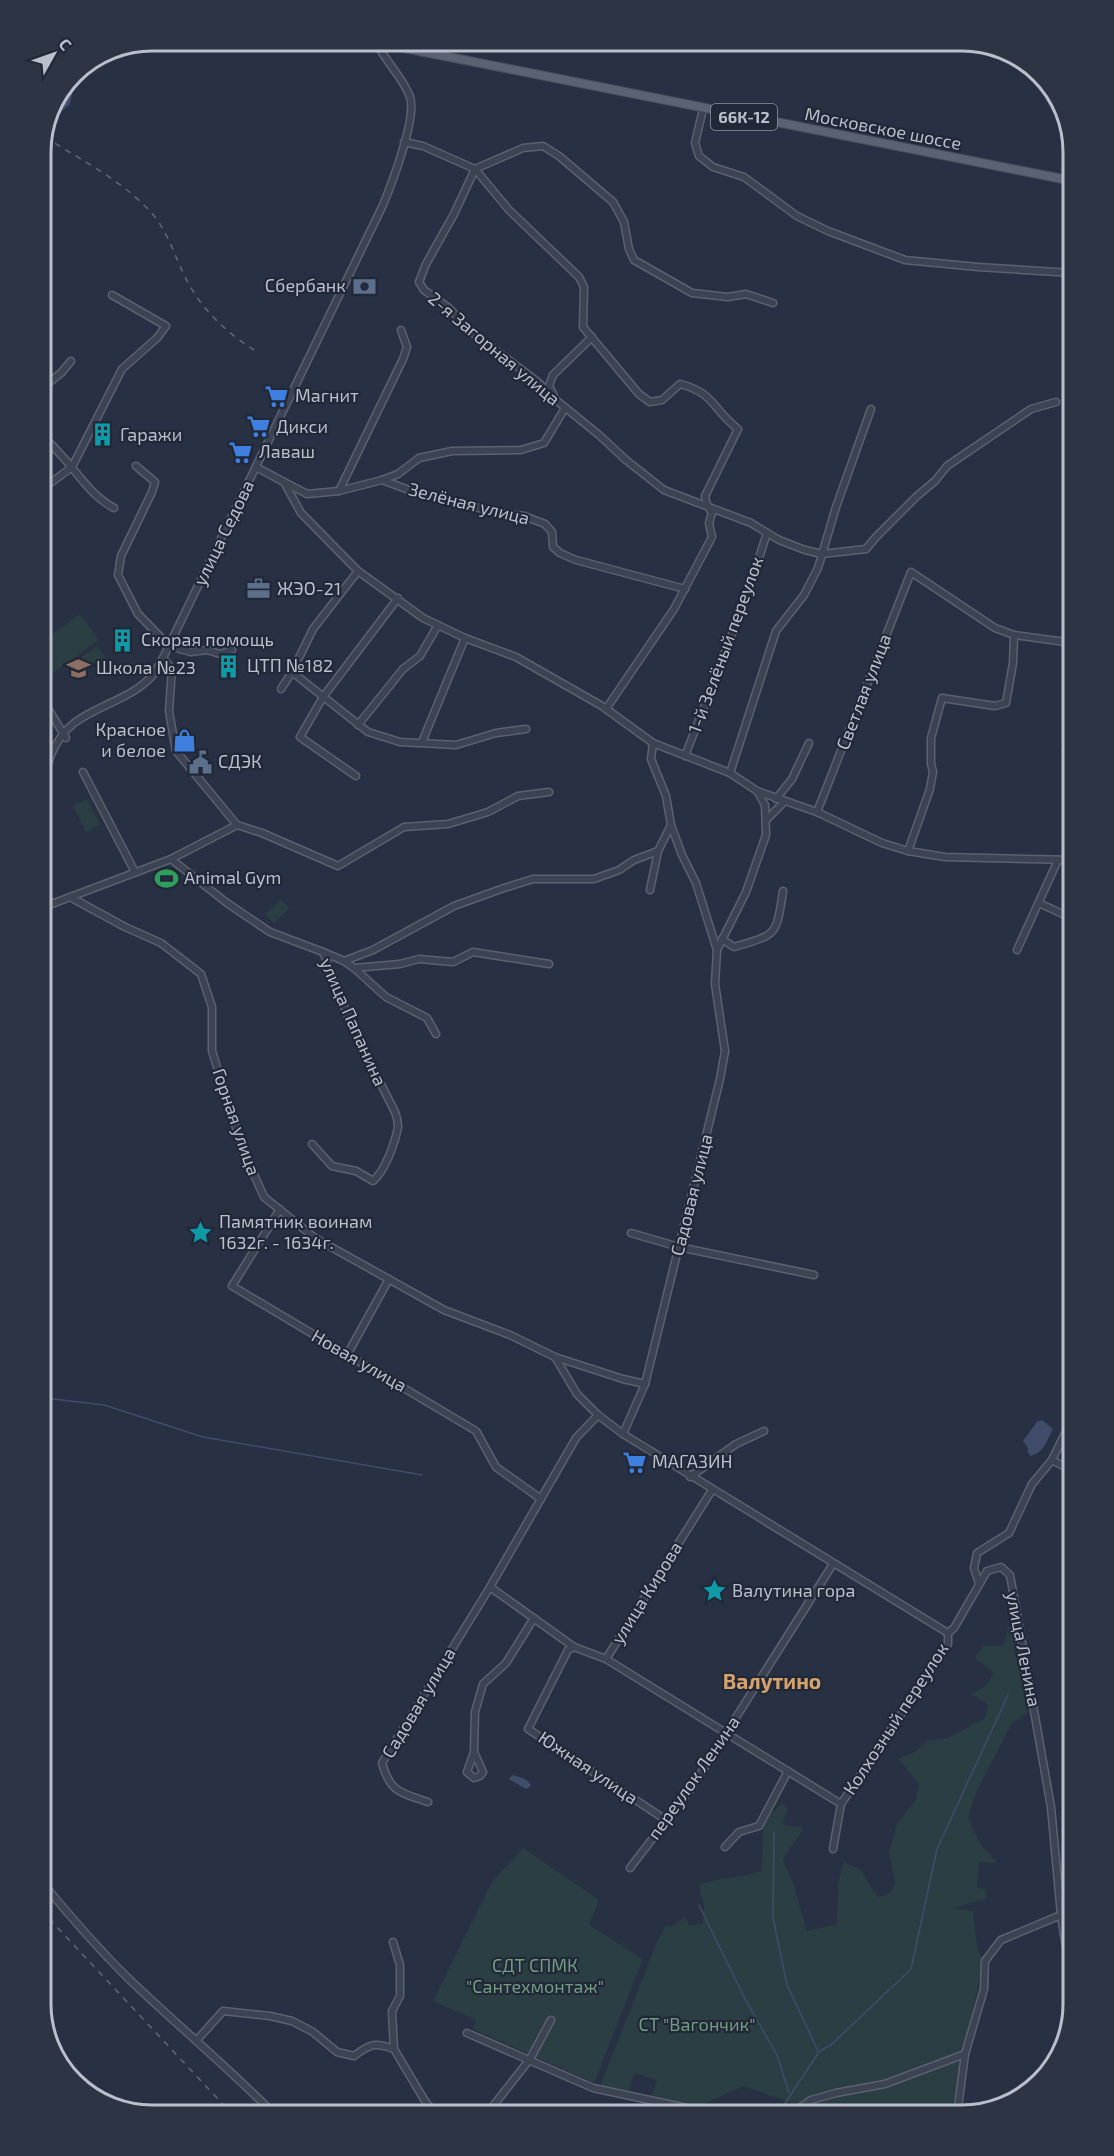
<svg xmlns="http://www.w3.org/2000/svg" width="1114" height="2156" viewBox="0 0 1114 2156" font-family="'Exo 2',sans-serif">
<rect width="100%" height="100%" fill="#283143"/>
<!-- green -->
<g fill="#2a3e44">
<polygon points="80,614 99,640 42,681 41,642"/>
<polygon points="97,646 105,657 87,669 79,659"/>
<polygon points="87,799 100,825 86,832 73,806"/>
<polygon points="281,900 290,908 274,923 265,914"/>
<path d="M1009,1625L1015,1629L1014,1652L1023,1671L1027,1713L1012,1723L976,1793L968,1818L981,1845L997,1863L979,1862L977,1887L987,1890L986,1899L953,1908L973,1911L977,1945L983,1961L970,2023L972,2024L969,2029L951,2115H785L795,2104L743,2086L706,2103L703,2112L652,2096L657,2080L634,2073L628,2094L599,2089L657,1942L666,1925L670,1927L685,1917L689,1925L703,1923L704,1906L699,1886C719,1875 742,1880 762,1870L763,1823L782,1803L788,1809L782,1824L804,1828L783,1859L793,1883L807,1931L837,1924L838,1883L844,1862L861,1870L870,1886L879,1897L890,1893L895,1884L889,1852L897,1824L916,1799L919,1784L898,1759L915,1752L927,1741L948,1738L985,1718L988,1704L971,1694L985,1687L994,1673L975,1658L983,1646H1003Z"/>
<polygon points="523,1848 599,1900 589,1925 643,1959 594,2083 473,2029 476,2020 433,2001 492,1882"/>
</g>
<!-- water -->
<g fill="#3f4d6b">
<path d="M1042,1420L1053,1429C1046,1442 1045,1451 1031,1456L1028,1453V1448L1023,1441L1037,1422Z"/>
<path d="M512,1775C519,1777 528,1778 531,1786L526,1789L509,1779Z"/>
</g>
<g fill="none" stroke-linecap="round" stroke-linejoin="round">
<!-- stream -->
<g stroke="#3f4d6b" stroke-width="1.5">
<polyline points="41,1406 53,1399 104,1405 203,1437 422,1475"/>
<polyline points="774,1832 773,1918 787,1985 818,2051"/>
<polyline points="699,1905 746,2001 777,2055 789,2093"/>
<polyline points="780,2111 819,2052 832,2044 911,1969 937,1849 1008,1695"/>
</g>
<!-- river -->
<polyline stroke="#3f4d6b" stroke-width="9" points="57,109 66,102 70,81"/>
<defs>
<g id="minor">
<polyline points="703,109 695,143 699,156 713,167 744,177 797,216 828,231 905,260 978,267 1073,273"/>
<path d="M404,142L423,146L475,169L509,210L579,277L584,287L583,327L639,394L650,402L662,400L680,384C715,393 712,409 738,429L705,496L707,505L712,513L709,523L712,537L674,609L606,709"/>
<polyline points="773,303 746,294 728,297 692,293 634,260 629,249 624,222 613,202 559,156 543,146 523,148 475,169 454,214 426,264 419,282 424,290 449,308 473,333 538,382 556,400 599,435 626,460 664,490 751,523 779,540 805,550 822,554 866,549 876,537 917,496 935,481 947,466 1031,409 1056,402"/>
<polyline points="41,389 61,373 71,361"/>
<polyline points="554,396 549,386 553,375 592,337"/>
<path d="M41,433C51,445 63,456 73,469C86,485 96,498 114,508"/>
<polyline points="136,466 155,482 152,492 121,556 118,575 138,614 169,646 191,652 207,650 220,654 232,650"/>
<polyline points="256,467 284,482 301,513 358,571 423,618 465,638 516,657 602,706 653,743 730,773 757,791 817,812 882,843 908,851 945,857 1073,860"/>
<polyline points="382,480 398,474 419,458 452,451 521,450 544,443 565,408"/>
<polyline points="284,482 307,494 339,491 382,480 417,493 500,513 524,516 545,524 552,532 553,547 560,553 576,560 685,589"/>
<polyline points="41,490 72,467 122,369 157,338 166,326 112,295"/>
<polyline points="339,491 403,359 407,347 401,330"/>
<polyline points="163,658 172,669 169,711 176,751 237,825 262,833 338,866 404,827 448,824 488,812 518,796 549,792"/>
<polyline points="292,672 368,732 400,742 456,745 496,733 526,729"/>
<polyline points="281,689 292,672 313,629 358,571"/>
<polyline points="41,697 66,738"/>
<polyline points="358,725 403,669 420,656 438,625"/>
<polyline points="422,742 465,638"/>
<polyline points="1066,751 1073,753"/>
<polyline points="685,756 747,595 767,533"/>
<polyline points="83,772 135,872"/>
<polyline points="730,773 776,631 804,595 818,568 836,507 871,409"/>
<polyline points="356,776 300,737 323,697 398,598"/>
<path d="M41,786C47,764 54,739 73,724C97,705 132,699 153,675C157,670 159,664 163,658L383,205C392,183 417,118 410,97C404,80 389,65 380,49L379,43"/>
<polyline points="776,799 792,779 809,743"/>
<polyline points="817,812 911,572 995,628 1014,635 1073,643"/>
<polyline points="766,820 784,802"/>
<polyline points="908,851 930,789 933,772 931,764 931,738 942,698 995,706 1006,703 1013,663 1014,635"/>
<polyline points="171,859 237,825"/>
<polyline points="650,890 658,851"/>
<polyline points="70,897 125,927 161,943 201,974 212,1007 212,1051 243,1150 264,1197 315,1238 444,1310 510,1335 555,1357 623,1379 645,1384"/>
<polyline points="1039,903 1073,919"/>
<path d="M41,908L171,859L227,903L270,932L323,952L352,1027L395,1112C397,1117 398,1122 398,1127C395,1143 385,1171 373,1181L356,1171L332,1166L312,1144"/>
<path d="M722,939L734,947C778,934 776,936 783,891"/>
<polyline points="717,950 746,892 766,835 765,805 758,792"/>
<polyline points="1017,950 1058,860"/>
<polyline points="323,952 344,961 373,950 454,906 504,888 533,879 594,879 619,870 634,860 658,851 671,825"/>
<polyline points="344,961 354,968 400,964 419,959 453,962 473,952 549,964"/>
<polyline points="354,968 386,997 427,1018 436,1034"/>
<polyline points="280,1209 232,1286 476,1431 496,1467 541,1499"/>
<polyline points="631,1233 679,1247 814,1275"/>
<polyline points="347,1355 389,1279"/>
<polyline points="555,1357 577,1394 598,1415 623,1434 948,1633"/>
<polyline points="623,1434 645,1384 720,1079 725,1051 715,984 717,950 696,883 682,855 671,825 666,796 651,759 653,743"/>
<polyline points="1052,1460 1073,1471"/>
<polyline points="690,1477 736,1444 764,1431"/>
<polyline points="979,1584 974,1568 977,1553 1009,1533 1032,1484 1052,1460 1073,1417"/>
<polyline points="490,1587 574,1647 606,1659 841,1804"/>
<polyline points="948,1633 954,1628 987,1571 1001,1567 1010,1575 1051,1807 1061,1915 1073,1991"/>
<polyline points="574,1647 568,1650 528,1729 666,1820"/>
<polyline points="606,1659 712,1490"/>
<polyline points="474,1752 483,1772 480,1776 474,1778 467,1772 474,1752 475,1712 483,1684 506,1663 534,1618"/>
<path d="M428,1802C402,1793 390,1793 382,1763L490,1587L576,1438L598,1415"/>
<polyline points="725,1847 739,1832 759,1826 788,1771"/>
<polyline points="833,1849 841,1804 948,1644 948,1633"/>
<polyline points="630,1868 692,1787 833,1564"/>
<path d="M41,1881C69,1915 98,1949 130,1980C178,2026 229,2068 275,2115"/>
<polyline points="393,1942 400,1965 400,1996 392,2011 394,2049 425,2101 436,2115"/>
<polyline points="467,2033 593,2088 687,2108 696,2115"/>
<path d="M197,2040L223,2011L270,2016L292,2021L313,2032L337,2052L354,2056C370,2044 374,2042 394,2049"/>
<polyline points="486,2115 530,2059 551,2020"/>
<polyline points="779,2115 794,2112 811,2100 836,2093 885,2084 965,2054"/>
<polyline points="957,2115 965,2054 984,1989 985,1961 1001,1940 1061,1915 1073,1916"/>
</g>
<polyline id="major" points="369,41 1073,181"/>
</defs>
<!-- minor casing -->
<use href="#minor" stroke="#5b6170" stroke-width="9"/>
<!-- major casing -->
<use href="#major" stroke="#464c5c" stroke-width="10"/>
<!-- minor -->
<use href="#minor" stroke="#3c4352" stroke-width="6"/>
<!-- major -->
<use href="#major" stroke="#5b6272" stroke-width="8"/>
<!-- rail -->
<g stroke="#5f6779" stroke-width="1.5" stroke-dasharray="6 6" stroke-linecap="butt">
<path d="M45,137C82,161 126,182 155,217C171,238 177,264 190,286C205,313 229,334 254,350"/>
<polyline points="41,1910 233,2115"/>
</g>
</g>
<!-- icons -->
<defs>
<symbol id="bank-bare" viewBox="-9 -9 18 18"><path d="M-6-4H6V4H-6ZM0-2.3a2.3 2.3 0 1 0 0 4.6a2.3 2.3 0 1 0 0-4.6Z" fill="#5c6f8a" stroke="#212838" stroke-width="2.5" paint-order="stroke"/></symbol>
<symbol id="supermarket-bare" viewBox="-9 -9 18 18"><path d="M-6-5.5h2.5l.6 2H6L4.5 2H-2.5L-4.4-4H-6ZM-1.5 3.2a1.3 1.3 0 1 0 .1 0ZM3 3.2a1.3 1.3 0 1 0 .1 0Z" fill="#3f7fe0" stroke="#212838" stroke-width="2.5" paint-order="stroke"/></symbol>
<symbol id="building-bare" viewBox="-9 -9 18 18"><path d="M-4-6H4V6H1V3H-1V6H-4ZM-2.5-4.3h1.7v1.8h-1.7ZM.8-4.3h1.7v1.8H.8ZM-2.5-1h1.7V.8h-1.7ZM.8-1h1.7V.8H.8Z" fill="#0f9aa8" stroke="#212838" stroke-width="2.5" paint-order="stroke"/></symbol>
<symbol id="office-bare" viewBox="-9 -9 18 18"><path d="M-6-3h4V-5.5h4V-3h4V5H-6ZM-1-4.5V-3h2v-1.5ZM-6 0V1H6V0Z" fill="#5c6f8a" stroke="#212838" stroke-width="2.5" paint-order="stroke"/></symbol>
<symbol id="school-bare" viewBox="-9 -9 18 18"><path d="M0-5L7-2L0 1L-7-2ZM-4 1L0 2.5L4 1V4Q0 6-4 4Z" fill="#8d6e63" stroke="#212838" stroke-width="2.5" paint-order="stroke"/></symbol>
<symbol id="shop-bare" viewBox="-9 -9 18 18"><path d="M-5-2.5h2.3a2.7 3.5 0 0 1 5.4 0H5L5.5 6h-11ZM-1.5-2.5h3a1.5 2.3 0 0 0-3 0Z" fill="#3f7fe0" stroke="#212838" stroke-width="2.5" paint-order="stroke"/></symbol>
<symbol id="civic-bare" viewBox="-9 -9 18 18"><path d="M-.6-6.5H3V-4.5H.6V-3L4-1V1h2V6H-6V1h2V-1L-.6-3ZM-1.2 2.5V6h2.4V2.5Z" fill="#5c6f8a" stroke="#212838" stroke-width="2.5" paint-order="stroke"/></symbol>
<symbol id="stadium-bare" viewBox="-9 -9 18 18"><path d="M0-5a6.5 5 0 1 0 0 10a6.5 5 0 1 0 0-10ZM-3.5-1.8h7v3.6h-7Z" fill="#2e9e5b" stroke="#212838" stroke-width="2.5" paint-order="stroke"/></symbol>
<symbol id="sight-bare" viewBox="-9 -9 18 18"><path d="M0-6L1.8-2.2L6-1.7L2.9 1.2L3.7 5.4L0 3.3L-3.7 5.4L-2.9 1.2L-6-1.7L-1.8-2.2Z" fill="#0f9aa8" stroke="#212838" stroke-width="2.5" paint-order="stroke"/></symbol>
</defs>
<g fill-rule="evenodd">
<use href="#bank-bare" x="348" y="270" width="33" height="33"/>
<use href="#supermarket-bare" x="260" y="380" width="33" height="33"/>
<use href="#supermarket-bare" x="242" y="410" width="33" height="33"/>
<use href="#building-bare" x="86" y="418" width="33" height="33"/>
<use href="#supermarket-bare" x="224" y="436" width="33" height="33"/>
<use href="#office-bare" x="242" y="572" width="33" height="33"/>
<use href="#building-bare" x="106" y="624" width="33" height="33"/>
<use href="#building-bare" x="212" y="650" width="33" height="33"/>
<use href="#school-bare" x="62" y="652" width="33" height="33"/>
<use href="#shop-bare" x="168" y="724" width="33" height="33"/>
<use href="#civic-bare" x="184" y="746" width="33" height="33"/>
<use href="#stadium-bare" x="150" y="862" width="33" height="33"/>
<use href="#sight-bare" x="184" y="1216" width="33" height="33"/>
<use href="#supermarket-bare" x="618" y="1446" width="33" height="33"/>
<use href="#sight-bare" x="698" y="1574" width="33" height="33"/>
</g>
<g text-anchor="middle" stroke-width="4.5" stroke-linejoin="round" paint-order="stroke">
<!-- shield labels -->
<rect fill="#212838" stroke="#8c92a0" stroke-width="1.5" x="711" y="104" width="66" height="26" rx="4.5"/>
<g font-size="16" font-weight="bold" fill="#babfcc">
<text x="744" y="123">66К-12</text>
</g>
<!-- street labels -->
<g font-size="18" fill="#babfcc" stroke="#212838">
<text transform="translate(883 129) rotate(11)" y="6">Московское шоссе</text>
<text transform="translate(494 349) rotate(40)" y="6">2-я Загорная улица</text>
<text transform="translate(469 504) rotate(14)" y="6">Зелёная улица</text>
<text transform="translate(224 533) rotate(-64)" y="6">улица Седова</text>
<text transform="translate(726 645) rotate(-70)" y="6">1-й Зелёный переулок</text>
<text transform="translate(864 692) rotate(-69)" y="6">Светлая улица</text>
<text transform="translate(353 1022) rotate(66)" y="6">улица Папанина</text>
<text transform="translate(236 1122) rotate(71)" y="6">Горная улица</text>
<text transform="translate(692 1195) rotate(-76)" y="6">Садовая улица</text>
<text transform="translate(359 1361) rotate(30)" y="6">Новая улица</text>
<text transform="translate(647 1593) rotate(-58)" y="6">улица Кирова</text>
<text transform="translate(1023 1649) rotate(79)" y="6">улица Ленина</text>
<text transform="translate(419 1703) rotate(-59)" y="6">Садовая улица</text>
<text transform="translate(896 1719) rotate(-57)" y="6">Колхозный переулок</text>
<text transform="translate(588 1768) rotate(34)" y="6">Южная улица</text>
<text transform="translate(694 1778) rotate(-55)" y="6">переулок Ленина</text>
</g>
<!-- poi labels -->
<g font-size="18" fill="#babfcc" stroke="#212838" text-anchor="start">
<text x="346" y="292" text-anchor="end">Сбербанк</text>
<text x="295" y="402">Магнит</text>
<text x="276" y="433">Дикси</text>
<text x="120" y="441">Гаражи</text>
<text x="259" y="458">Лаваш</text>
<text x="277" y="595">ЖЭО-21</text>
<text x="141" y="646">Скорая помощь</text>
<text x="247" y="672">ЦТП №182</text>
<text x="96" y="674">Школа №23</text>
<text x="166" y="736" text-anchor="end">Красное<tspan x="166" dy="21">и белое</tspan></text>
<text x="218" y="768">СДЭК</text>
<text x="184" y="884">Animal Gym</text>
<text x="219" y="1228">Памятник воинам<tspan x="219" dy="21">1632г. - 1634г.</tspan></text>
<text x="652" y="1468">МАГАЗИН</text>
<text x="732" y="1597">Валутина гора</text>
</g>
<!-- park labels -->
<g font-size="18" fill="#729c7f" stroke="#212838">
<text x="535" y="1972">СДТ СПМК<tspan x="535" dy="21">"Сантехмонтаж"</tspan></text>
<text x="697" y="2031">СТ "Вагончик"</text>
</g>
<!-- quarter labels -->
<g font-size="21" font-weight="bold" fill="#d4a36d" stroke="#212838">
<text x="772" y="1689">Валутино</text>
</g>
</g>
<!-- crop -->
<path d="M0 0H1114V2156H0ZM152 51H962A101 101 0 0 1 1063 152V2004A101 101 0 0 1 962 2105H152A101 101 0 0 1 51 2004V152A101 101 0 0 1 152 51Z" fill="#2d3444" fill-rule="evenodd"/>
<path fill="none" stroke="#babfcc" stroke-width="3" d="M152 51H962A101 101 0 0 1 1063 152V2004A101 101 0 0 1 962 2105H152A101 101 0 0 1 51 2004V152A101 101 0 0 1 152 51Z"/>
<!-- north arrow -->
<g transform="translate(54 54) rotate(50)" stroke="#212838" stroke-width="4.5" paint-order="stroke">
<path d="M0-4.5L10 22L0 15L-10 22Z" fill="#babfcc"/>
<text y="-9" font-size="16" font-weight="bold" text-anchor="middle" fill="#babfcc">С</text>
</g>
</svg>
